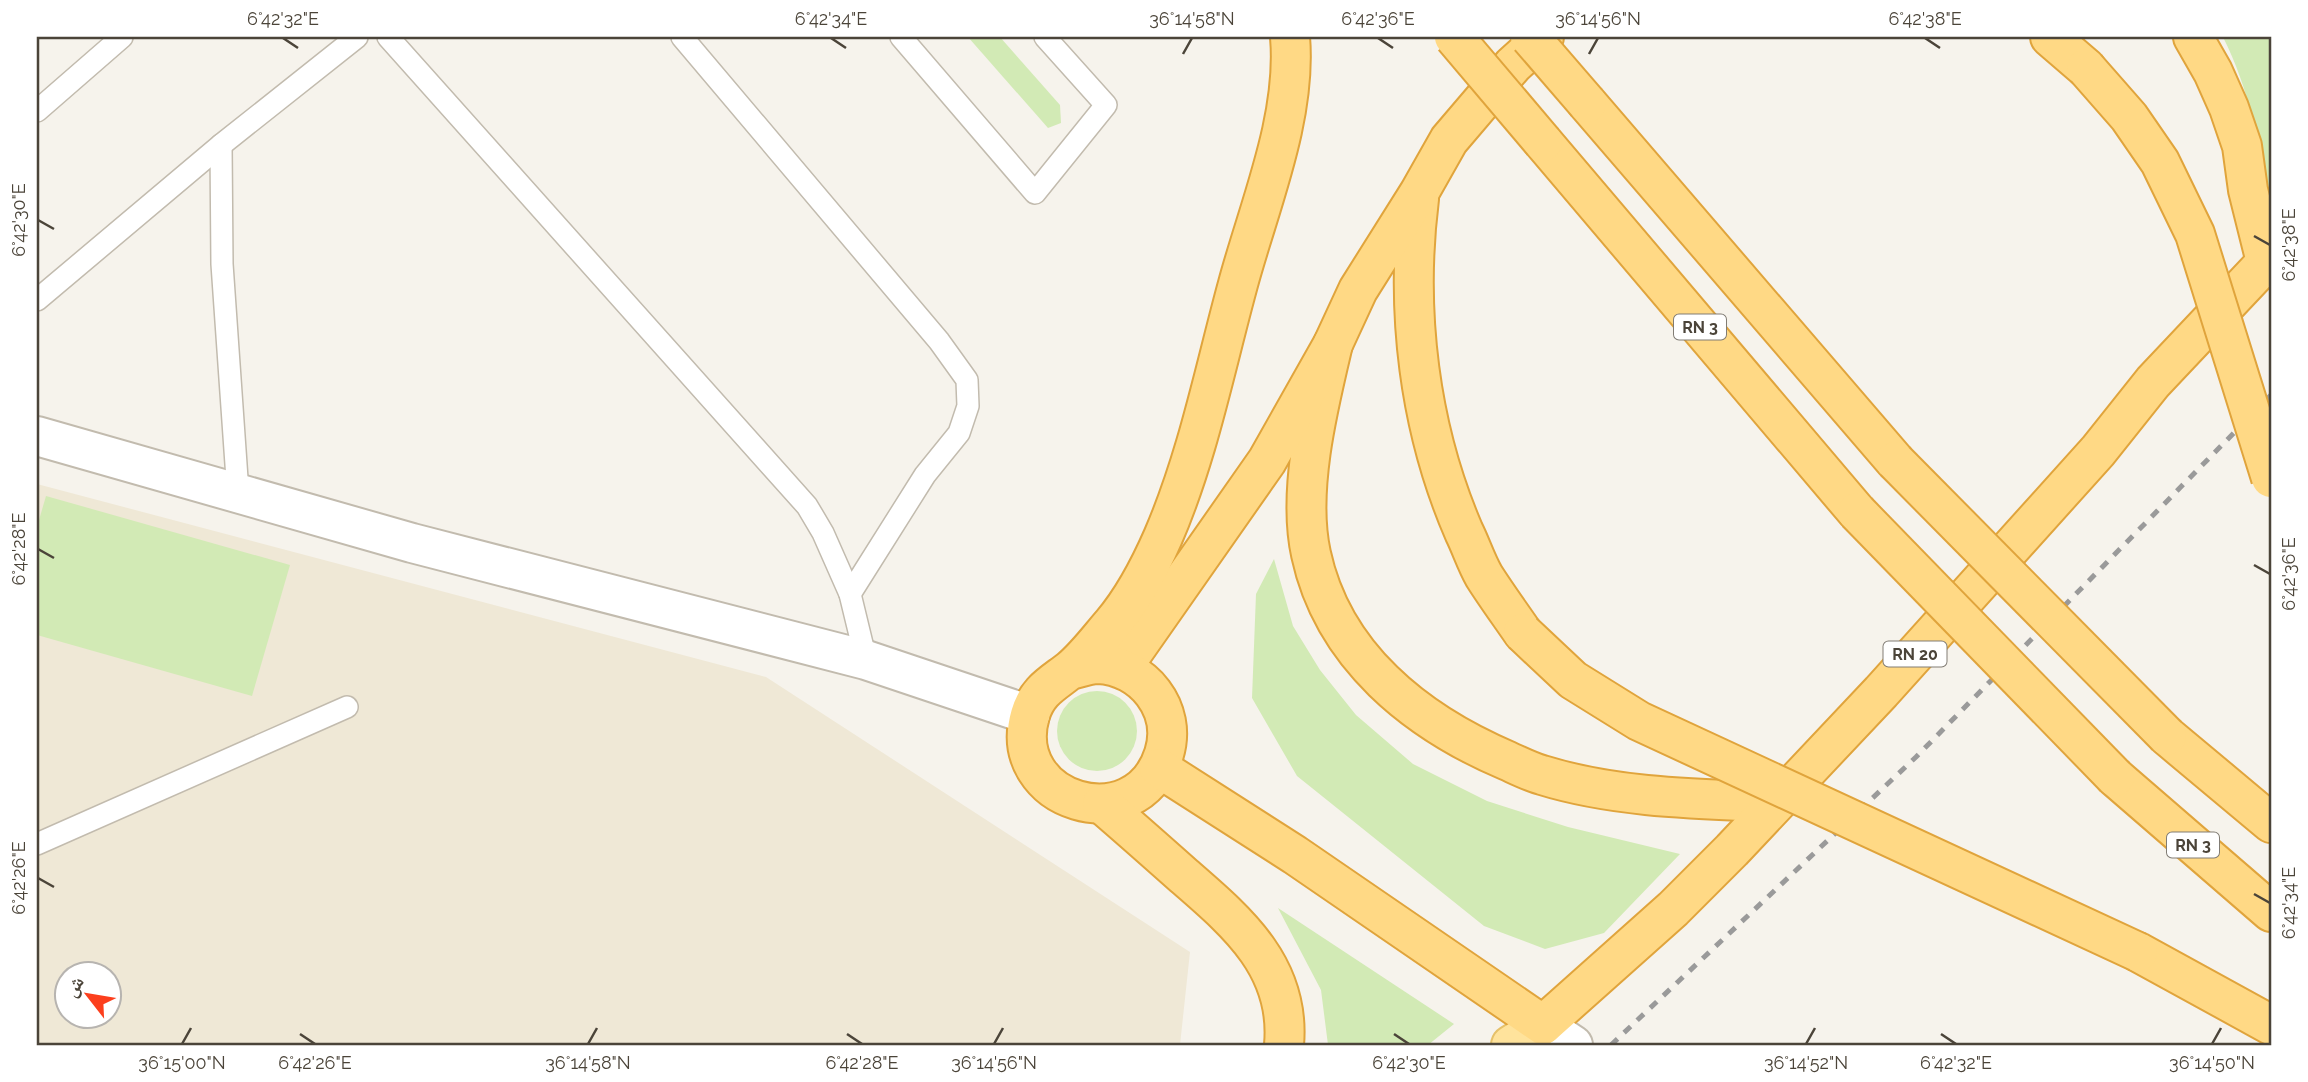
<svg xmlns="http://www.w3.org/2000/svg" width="2308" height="1082" viewBox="0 0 2308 1082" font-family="Raleway,'Noto Naskh Arabic',sans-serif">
<rect width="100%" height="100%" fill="#f6f3ec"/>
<!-- education -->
<path fill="#efe8d6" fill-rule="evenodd" d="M37,484L766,677L1190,952L1180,1045H37ZM66,974H108V1016H66Z"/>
<!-- green -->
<g fill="#d2eab5">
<polygon points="968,37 1000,37 1060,105 1061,123 1048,128"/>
<path d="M2223,37H2271V201C2259,145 2249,88 2223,37Z"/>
<polygon points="46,496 290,565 252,696 37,635 37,527"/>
<polygon points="1274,559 1293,626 1320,670 1356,715 1413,764 1487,801 1568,827 1680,854 1604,933 1545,949 1484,926 1297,776 1252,698 1256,594"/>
<circle cx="1097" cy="731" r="40"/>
<polygon points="1278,908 1454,1024 1428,1045 1328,1045 1321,990"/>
</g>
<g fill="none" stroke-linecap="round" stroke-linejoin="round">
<defs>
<g id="service">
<polyline points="388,37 807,506 823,533 850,594 866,660"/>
<polyline points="682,37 939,341 967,380 968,406 959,433 925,475 850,594"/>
<polyline points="901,37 1035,193 1106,105 1045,37"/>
<polyline points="37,111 122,37"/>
<polyline points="221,145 222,264 238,493"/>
<polyline points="37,300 221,145 357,37"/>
<polyline points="37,844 347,707"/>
</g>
<polyline id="minor" points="1543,1025 1573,1045"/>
<polyline id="tertiary" points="37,436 412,543 866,660 1030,715"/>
<polyline id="primary" points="1511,1045 1543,1025"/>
<g id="trunk">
<polyline points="2050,37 2086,68"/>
<polyline points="2193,37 2213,72 2229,108 2242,146 2248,190 2266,262"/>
<polyline points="1587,103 1895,461"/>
<polyline points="1543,142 1857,512"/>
<path d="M1419,199C1405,311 1419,428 1464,532C1471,546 1476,562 1484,576C1496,595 1510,614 1523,633"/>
<path d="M1333,344C1318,407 1297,491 1311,554C1333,656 1416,722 1508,761C1519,766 1531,772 1542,775C1616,798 1698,799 1774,802"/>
<polyline points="1122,668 1267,461 1333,344 1358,290 1419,193 1449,140 1513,65 1544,37"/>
<path d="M1070,670C1079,668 1089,664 1098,664C1143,666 1178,709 1164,754C1136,842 1005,802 1030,715C1037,691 1052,684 1070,670C1085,658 1099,639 1112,624C1134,598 1149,569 1163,537C1198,456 1215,368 1238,284C1259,206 1297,118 1290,37"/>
<polyline points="2167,736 2271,823"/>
<polyline points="1159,768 1295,855 1543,1025 1673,909 1732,850 1881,692 2098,451 2153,382 2271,257"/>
<polyline points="2115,777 2271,912"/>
<path d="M1102,804C1130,828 1157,852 1184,876C1237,922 1291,967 1284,1045"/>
<polyline points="2138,952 2271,1025"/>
</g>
</defs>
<!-- service casing -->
<use href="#service" stroke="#c2bbae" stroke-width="24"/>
<!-- minor casing -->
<use href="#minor" stroke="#c2bbae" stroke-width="42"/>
<!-- tertiary casing -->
<use href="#tertiary" stroke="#c2bbae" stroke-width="42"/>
<!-- primary casing -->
<use href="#primary" stroke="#e6c16a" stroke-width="42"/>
<!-- trunk casing -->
<use href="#trunk" stroke="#e0a43c" stroke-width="42"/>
<!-- service -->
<use href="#service" stroke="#fff" stroke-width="21"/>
<!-- minor -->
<use href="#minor" stroke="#fff" stroke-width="38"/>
<!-- tertiary -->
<use href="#tertiary" stroke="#fff" stroke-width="38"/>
<!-- primary -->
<use href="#primary" stroke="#ffe39c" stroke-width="38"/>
<!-- trunk -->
<use href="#trunk" stroke="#ffd985" stroke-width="38"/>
<!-- rail -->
<polyline stroke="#9a9a9a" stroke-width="5" stroke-dasharray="9 9" stroke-linecap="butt" points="1611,1045 1916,757 2271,395"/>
<defs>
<g id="trunk-bridge">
<polyline points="1454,37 1543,142"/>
<polyline points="1530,37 1587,103"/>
<polyline points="2086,68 2129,117 2160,162 2195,234 2271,478"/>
<polyline points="1895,461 2167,736"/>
<polyline points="1857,512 2115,777"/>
<polyline points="1523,633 1573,680 1639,721 2138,952"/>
</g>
</defs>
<!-- trunk-bridge casing -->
<use href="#trunk-bridge" stroke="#e0a43c" stroke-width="42" stroke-linecap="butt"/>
<!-- trunk-bridge -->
<use href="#trunk-bridge" stroke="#ffd985" stroke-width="38"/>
</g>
<!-- ticks -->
<path fill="none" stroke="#4b4439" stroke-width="2.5" d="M283,38L298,48M831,38L846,48M1378,38L1393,48M1925,38L1940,48M1183,54L1192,38M1589,54L1598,38M38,220L54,229M2254,236L2270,245M38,549L54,558M2254,565L2270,574M38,878L54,887M2254,894L2270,903M300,1034L315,1044M847,1034L862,1044M1394,1034L1409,1044M1941,1034L1956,1044M182,1044L191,1028M588,1044L597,1028M994,1044L1003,1028M1806,1044L1815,1028M2212,1044L2221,1028"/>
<g text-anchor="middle" stroke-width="5" stroke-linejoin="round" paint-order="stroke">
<!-- shield labels -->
<g fill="#fff" stroke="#817c74" stroke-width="2">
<rect x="1674" y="314.5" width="52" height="25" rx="5"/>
<rect x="1883.5" y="641.5" width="63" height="25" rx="5"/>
<rect x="2167" y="832.5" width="52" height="25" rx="5"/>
</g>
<g font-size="16" font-weight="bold" fill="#4b4439">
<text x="1700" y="333">RN 3</text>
<text x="1915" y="660">RN 20</text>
<text x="2193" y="851">RN 3</text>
</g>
</g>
<!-- border -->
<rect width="2308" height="1082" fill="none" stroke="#ffffff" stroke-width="77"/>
<!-- north arrow -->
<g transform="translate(88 995) rotate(301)"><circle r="33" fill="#ffffff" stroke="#b7b4b0" stroke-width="2"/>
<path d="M0-5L12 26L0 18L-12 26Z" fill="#fc3f1d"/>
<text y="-10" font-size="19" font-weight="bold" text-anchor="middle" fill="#4b4439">ش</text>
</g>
<rect x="38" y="38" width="2232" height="1006" fill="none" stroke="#4b4439" stroke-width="2.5"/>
<g font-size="18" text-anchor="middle" fill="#4b4439">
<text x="283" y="25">6°42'32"E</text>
<text x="831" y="25">6°42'34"E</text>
<text x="1192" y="25">36°14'58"N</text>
<text x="1378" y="25">6°42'36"E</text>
<text x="1598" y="25">36°14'56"N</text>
<text x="1925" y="25">6°42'38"E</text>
<text transform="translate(19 220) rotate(-90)" y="6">6°42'30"E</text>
<text transform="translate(2289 245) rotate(-90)" y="6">6°42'38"E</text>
<text transform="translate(19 549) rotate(-90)" y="6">6°42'28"E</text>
<text transform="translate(2289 574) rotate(-90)" y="6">6°42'36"E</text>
<text transform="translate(19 878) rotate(-90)" y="6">6°42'26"E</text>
<text transform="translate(2289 903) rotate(-90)" y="6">6°42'34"E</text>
<text x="182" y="1069">36°15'00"N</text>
<text x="315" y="1069">6°42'26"E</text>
<text x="588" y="1069">36°14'58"N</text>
<text x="862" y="1069">6°42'28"E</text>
<text x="994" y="1069">36°14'56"N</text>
<text x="1409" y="1069">6°42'30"E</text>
<text x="1806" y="1069">36°14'52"N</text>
<text x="1956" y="1069">6°42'32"E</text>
<text x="2212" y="1069">36°14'50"N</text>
</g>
</svg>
